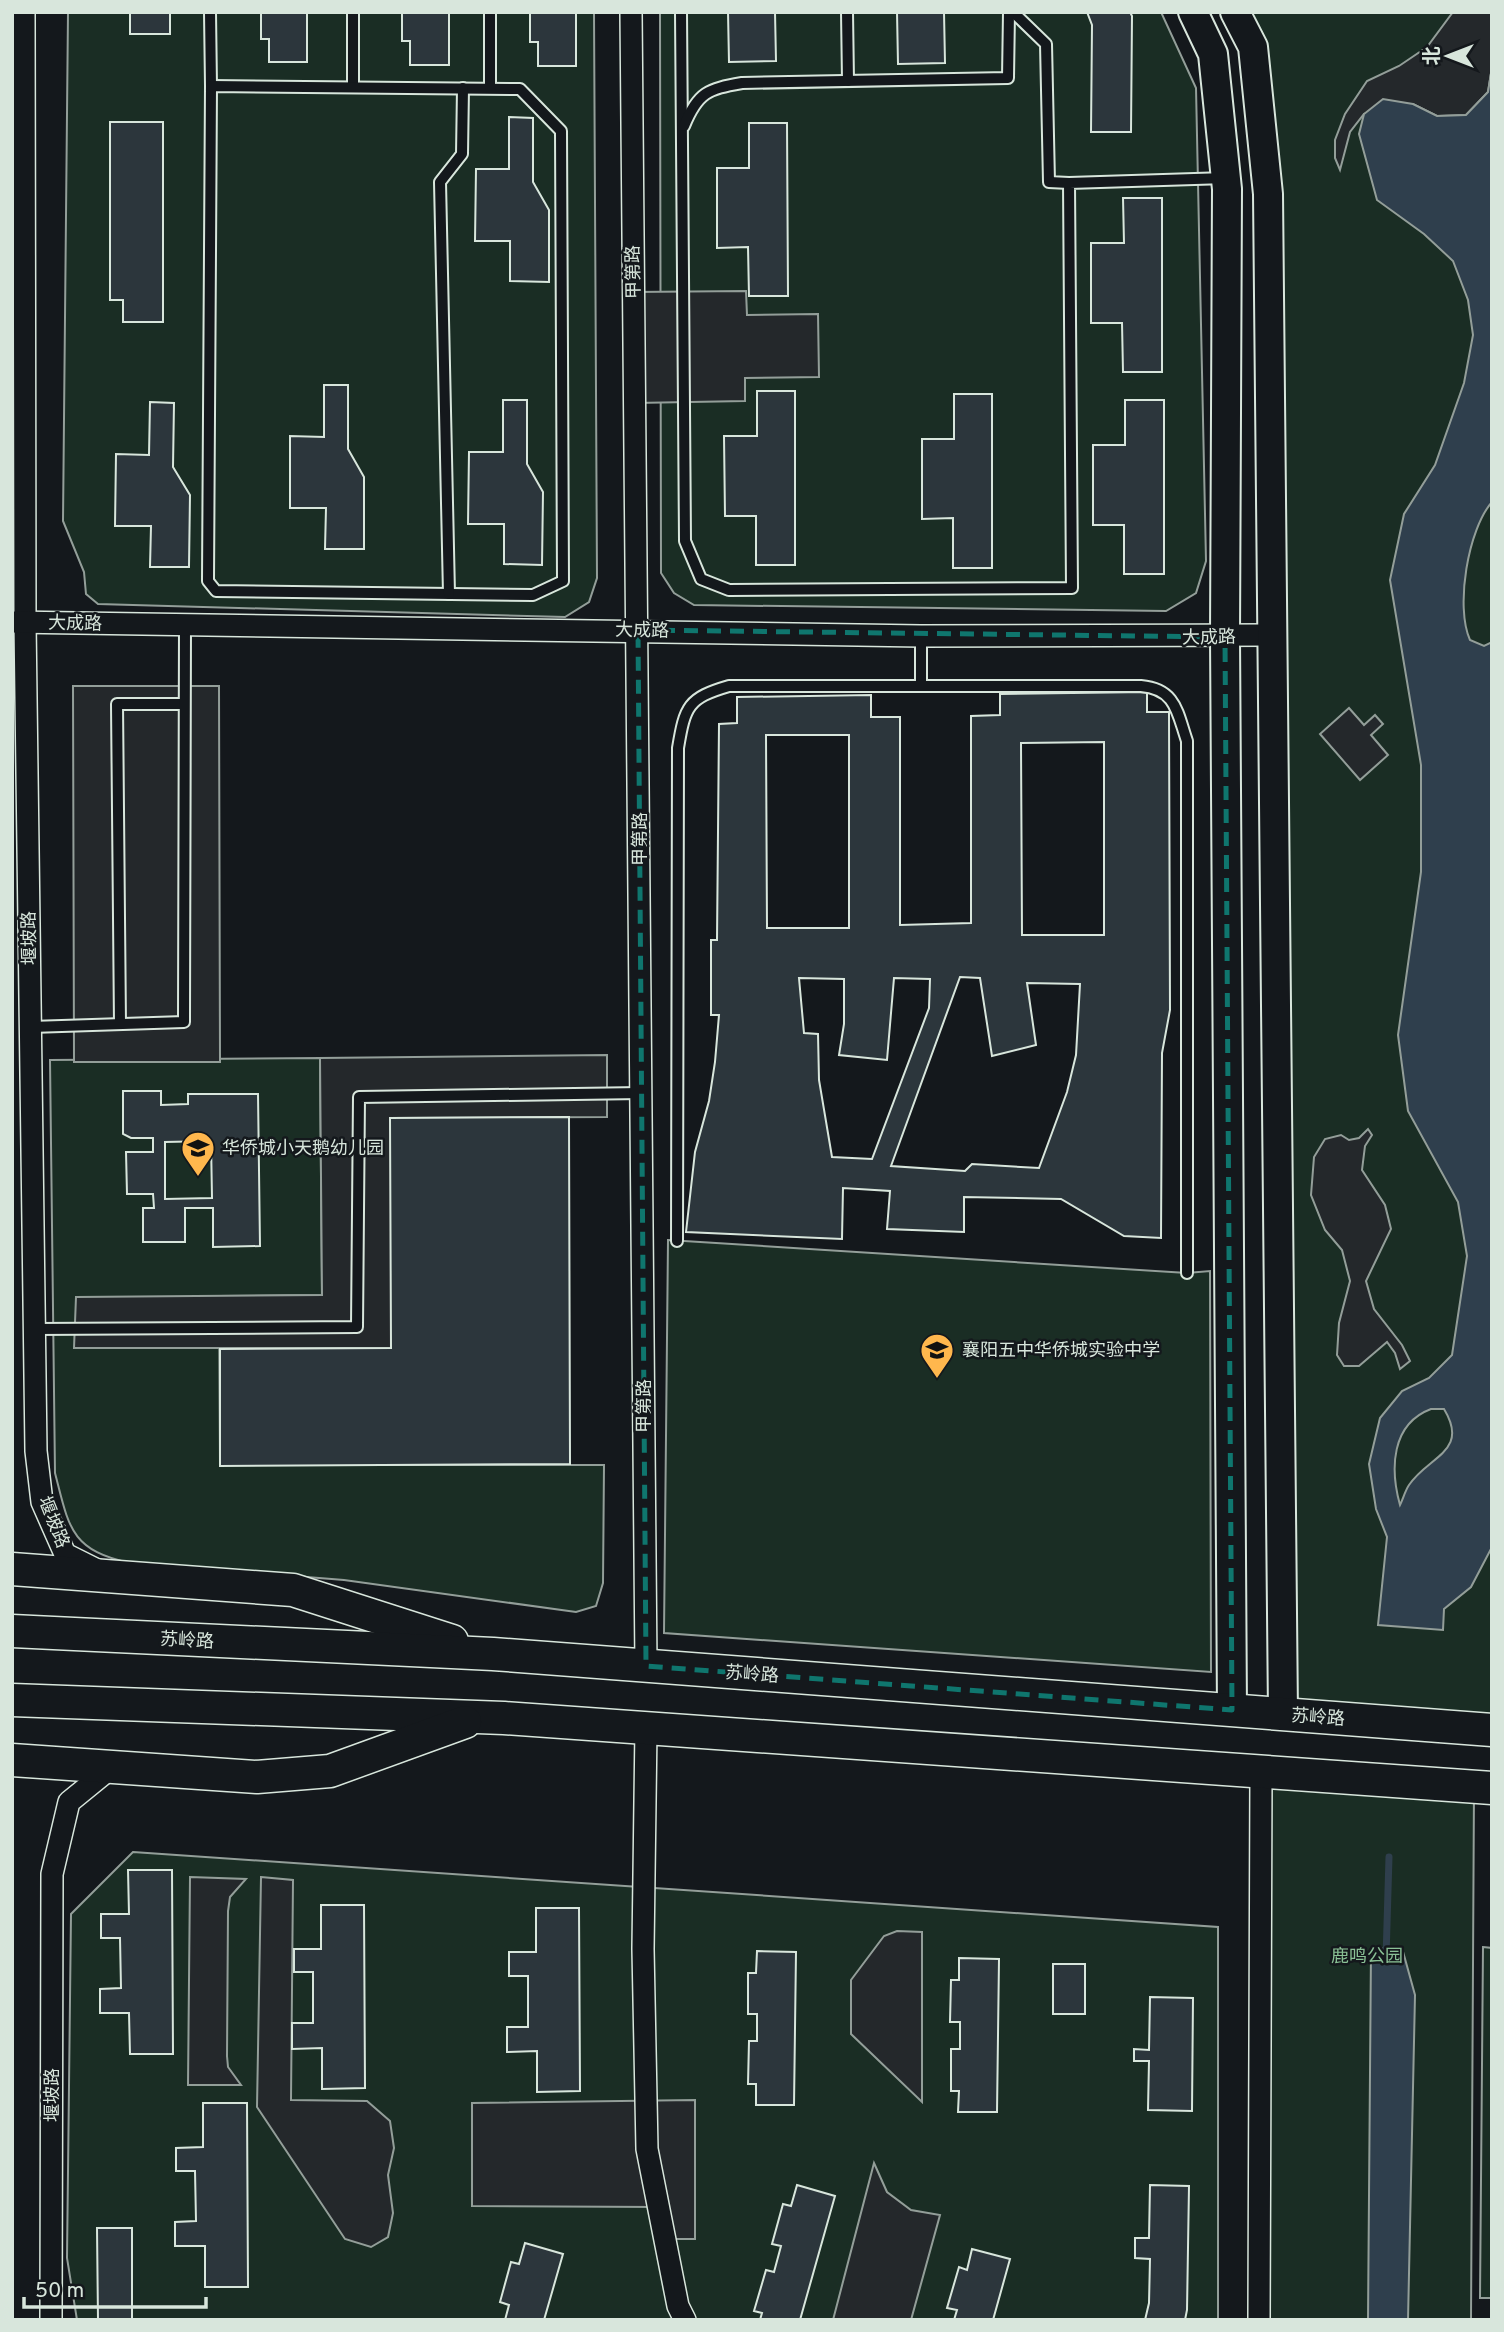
<svg xmlns="http://www.w3.org/2000/svg" width="1504" height="2332" viewBox="0 0 1504 2332" font-family="Overpass,'Noto Sans SC',sans-serif">
<rect width="100%" height="100%" fill="#14181c"/>
<!-- green -->
<g fill="#1a2d24" stroke="#939e99" stroke-width="2">
<polygon points="68,12 594,12 597,578 589,602 565,617 98,604 86,594 84,572 63,521"/>
<polygon points="660,12 1161,12 1196,88 1206,561 1196,593 1166,611 694,605 674,593 661,573"/>
<polygon points="1235,12 1492,12 1492,1730 1283,1714 1268,194"/>
<path d="M320,1058L322,1295L219,1296L220,1465H604L603,1583L596,1606L576,1612L344,1580L130,1563C70,1550 69,1527 55,1473L50,1060Z"/>
<polygon points="668,1240 1187,1273 1210,1271 1211,1672 664,1633"/>
<polygon points="1261,1772 1474,1787 1471,2320 1259,2320"/>
<path d="M133,1852C494,1879 856,1901 1218,1927V2320H77L67,2258L71,1914Z"/>
<polygon points="1483,1947 1492,1948 1492,2298 1480,2298"/>
</g>
<!-- parking -->
<g fill="#24282b" stroke="#939e99" stroke-width="2">
<polygon points="1453,12 1492,12 1492,67 1488,92 1466,115 1437,116 1413,104 1364,114 1350,132 1340,170 1335,158 1335,140 1345,114 1367,81 1399,66 1427,47"/>
<polygon points="746,291 747,315 818,314 819,377 745,378 745,401 635,403 633,292"/>
<polygon points="73,686 219,686 220,1062 74,1062"/>
<polygon points="1349,708 1364,725 1375,715 1383,724 1371,735 1388,755 1360,780 1320,734"/>
<polygon points="607,1055 607,1117 391,1118 391,1348 74,1348 76,1297 322,1295 320,1058"/>
<polygon points="1368,1129 1372,1135 1365,1146 1362,1170 1385,1205 1391,1229 1366,1281 1374,1309 1402,1345 1410,1361 1400,1369 1395,1353 1387,1342 1359,1366 1344,1366 1337,1355 1339,1323 1350,1281 1342,1250 1325,1230 1311,1195 1314,1157 1325,1139 1341,1135 1349,1140 1359,1138"/>
<polygon points="190,1877 246,1879 230,1897 228,1911 227,2056 228,2067 241,2085 188,2085"/>
<polygon points="261,1877 293,1880 291,2100 367,2101 390,2121 394,2148 388,2175 393,2213 388,2237 371,2247 345,2239 257,2107"/>
<polygon points="897,1931 922,1932 922,2102 851,2034 851,1980 884,1936"/>
<polygon points="695,2100 695,2239 665,2239 658,2207 472,2206 472,2103"/>
<polygon points="874,2163 887,2192 911,2210 940,2215 911,2320 833,2320"/>
</g>
<!-- water -->
<g fill="#2f3f4d" stroke="#939e99" stroke-width="2" fill-rule="evenodd">
<path d="M1492,67V502C1468,529 1455,607 1470,640L1484,646L1492,642V1547L1471,1587L1444,1609L1443,1630L1378,1625L1387,1537L1376,1509L1369,1464L1380,1418L1402,1391L1429,1378L1452,1355L1467,1256L1458,1202L1408,1111L1398,1035L1421,872V765L1390,580L1404,514L1435,465L1464,383L1473,335L1468,300L1453,261L1424,234L1377,200L1359,134L1364,114L1383,99L1413,104L1437,116L1466,115L1488,92ZM1431,1409H1444C1470,1452 1428,1456 1409,1485C1405,1491 1403,1499 1400,1505C1390,1469 1391,1424 1431,1409Z"/>
<polygon points="1402,1948 1415,1995 1408,2320 1368,2320 1371,1949"/>
</g>
<g fill="none" stroke-linecap="round" stroke-linejoin="round">
<!-- stream -->
<polyline stroke="#2f3f4d" stroke-width="7" points="1386,1958 1389,1857"/>
</g>
<!-- building -->
<g fill="#2c363c" stroke="#d8e6dc" stroke-width="2" fill-rule="evenodd">
<rect x="130" y="12" width="40" height="22"/>
<polygon points="261,12 307,12 307,62 269,62 269,39 261,39"/>
<polygon points="402,12 449,12 449,65 410,65 410,41 402,41"/>
<polygon points="530,12 576,12 576,66 538,66 538,42 530,42"/>
<polygon points="728,12 775,12 776,61 729,62"/>
<polygon points="897,12 944,12 945,63 898,64"/>
<polygon points="1087,12 1130,12 1132,16 1131,132 1091,132 1092,25"/>
<polygon points="509,117 533,118 533,182 549,210 549,282 510,281 510,241 475,241 476,169 509,169"/>
<polygon points="110,122 163,122 163,322 123,322 123,300 110,300"/>
<polygon points="749,123 787,123 788,296 749,296 748,247 717,248 717,168 749,168"/>
<polygon points="1123,198 1162,198 1162,372 1123,372 1122,323 1091,323 1091,243 1124,243"/>
<polygon points="324,385 348,385 348,449 364,477 364,549 325,549 326,508 290,508 290,436 324,437"/>
<polygon points="757,391 795,391 795,565 756,565 756,516 725,516 724,436 757,436"/>
<polygon points="954,394 992,394 992,568 953,568 953,518 922,519 922,439 954,439"/>
<polygon points="503,400 527,400 527,464 543,492 542,565 504,564 504,524 468,524 469,452 503,452"/>
<polygon points="1125,400 1164,400 1164,574 1124,574 1124,525 1093,525 1093,445 1125,445"/>
<polygon points="150,402 174,403 173,467 190,495 189,567 150,567 151,526 115,526 116,454 149,455"/>
<path d="M1147,692V712H1169L1170,1010L1162,1053L1161,1238L1124,1236L1061,1199L964,1197V1232L887,1229L890,1191L843,1188L842,1239L686,1232L695,1152L709,1101L715,1062L719,1015H711V940H717L719,724L737,723V697L871,695V717H900V925L971,923V716L1000,715V694ZM766,735H849V928H767ZM1104,742V935H1022L1021,743ZM960,977L980,978L992,1056L1036,1045L1027,983L1080,984L1076,1055L1067,1092L1039,1168L972,1164L965,1171L891,1166ZM799,978L844,979V1024L839,1055L887,1060L894,978L930,979L929,1008L872,1159L832,1157L819,1080L818,1034L804,1033Z"/>
<path d="M123,1091H161V1105L188,1104V1094H258L260,1246L213,1247V1208H185V1242H143V1208H154L153,1194H127L126,1152H153V1138H131L123,1134ZM211,1141L212,1198L165,1199V1142Z"/>
<polygon points="569,1117 570,1464 220,1466 220,1349 391,1348 390,1118"/>
<polygon points="128,1870 172,1870 173,2054 130,2054 129,2013 100,2013 100,1989 121,1988 120,1938 101,1938 101,1914 129,1914"/>
<polygon points="321,1905 364,1905 365,2088 322,2089 322,2048 292,2049 292,2023 313,2023 313,1972 294,1972 294,1949 321,1949"/>
<polygon points="536,1908 579,1908 580,2091 537,2092 537,2051 507,2052 507,2027 528,2027 528,1976 509,1976 509,1952 536,1952"/>
<polygon points="757,1951 796,1952 794,2105 756,2105 756,2084 748,2084 749,2041 757,2041 757,2014 748,2014 748,1973 756,1973"/>
<polygon points="959,1958 999,1959 997,2112 958,2112 959,2091 951,2091 951,2049 960,2049 960,2022 950,2022 951,1980 959,1980"/>
<rect x="1053" y="1964" width="32" height="50"/>
<polygon points="1150,1997 1193,1998 1192,2111 1148,2110 1149,2061 1134,2061 1134,2049 1149,2050"/>
<polygon points="203,2103 247,2103 248,2287 205,2287 205,2246 175,2246 175,2222 196,2221 195,2171 176,2171 176,2148 203,2147"/>
<polygon points="797,2185 835,2196 800,2320 760,2320 762,2313 754,2311 766,2270 774,2272 781,2246 772,2244 783,2204 791,2206"/>
<polygon points="1150,2185 1189,2186 1187,2310 1185,2320 1145,2320 1149,2303 1150,2259 1135,2258 1135,2238 1149,2238"/>
<polygon points="97,2228 132,2228 132,2320 98,2320"/>
<polygon points="525,2243 563,2254 544,2320 505,2320 509,2305 500,2302 511,2262 519,2264"/>
<polygon points="972,2249 1010,2259 993,2320 954,2320 957,2310 947,2308 959,2267 967,2270"/>
</g>
<g fill="none" stroke-linecap="round" stroke-linejoin="round">
<defs>
<g id="service">
<polyline points="210,12 211,86"/>
<polyline points="353,12 353,86"/>
<polyline points="681,12 685,541 701,579 729,590 1072,588 1069,183 1226,178"/>
<polyline points="847,12 848,81"/>
<polyline points="1013,12 1046,44 1049,182 1069,183"/>
<polygon points="211,86 520,89 561,131 563,581 533,595 216,591 208,581"/>
<polyline points="490,88 490,12"/>
<path d="M684,126C698,92 708,89 742,83L1008,78L1009,12"/>
<polyline points="449,594 440,182 462,154 463,88"/>
<polyline points="921,636 921,686"/>
<polyline points="120,1024 117,704 184,704"/>
<polyline points="31,1027 184,1022 185,624"/>
<path d="M677,1241L678,748C685,706 688,698 729,686H1141C1176,689 1177,712 1187,741V1273"/>
<polyline points="35,1329 357,1327 359,1097 641,1093"/>
</g>
<g id="minor">
<polyline points="24,12 25,622 36,1451 42,1502 65,1554 97,1570"/>
<polyline points="631,12 646,1666"/>
<polyline points="12,622 921,636 1272,635"/>
<polyline points="646,1728 643,1949 647,2149 678,2306 685,2320"/>
<polyline points="51,2320 52,1874 69,1802 112,1767"/>
<polyline points="1259,2320 1261,1772"/>
</g>
<g id="tertiary">
<polyline points="1193,12 1213,54 1227,189 1225,637 1232,1710"/>
<polyline points="1235,12 1253,47 1268,194 1283,1714"/>
</g>
<g id="secondary">
<polyline points="12,1569 293,1590 452,1641"/>
<polyline points="12,1631 493,1654 1492,1730"/>
<polyline points="12,1700 504,1718 1492,1788"/>
<polyline points="12,1760 257,1777 330,1771 465,1722"/>
</g>
</defs>
<!-- service casing -->
<use href="#service" stroke="#d8e6dc" stroke-width="14"/>
<!-- minor casing -->
<use href="#minor" stroke="#d8e6dc" stroke-width="24"/>
<!-- tertiary casing -->
<use href="#tertiary" stroke="#d8e6dc" stroke-width="32"/>
<!-- secondary casing -->
<use href="#secondary" stroke="#d8e6dc" stroke-width="35"/>
<!-- service -->
<use href="#service" stroke="#14181c" stroke-width="10"/>
<!-- minor -->
<use href="#minor" stroke="#14181c" stroke-width="21"/>
<!-- tertiary -->
<use href="#tertiary" stroke="#14181c" stroke-width="28"/>
<!-- secondary -->
<use href="#secondary" stroke="#14181c" stroke-width="32"/>
</g>
<!-- marked area -->
<path fill="none" stroke="#0f766e" stroke-width="5" stroke-dasharray="14 9" stroke-linejoin="round" d="M638,630L1225,637L1232,1710L646,1666Z"/>
<!-- icons -->
<defs>
<symbol id="school-pin" viewBox="-11 -11 22 30"><path d="M0 17L-7.5 6A9.5 9.5 0 1 1 7.5 6Z" fill="#ffb74d" stroke="#14181c"/><path d="M0-5L7-2L0 1L-7-2ZM-4 1L0 2.5L4 1V4Q0 6-4 4Z" fill="#111"/></symbol>
</defs>
<g fill-rule="evenodd">
<use href="#school-pin" x="179" y="1129" width="38" height="52"/>
<use href="#school-pin" x="918" y="1331" width="38" height="52"/>
</g>
<g text-anchor="middle" stroke-width="5" stroke-linejoin="round" paint-order="stroke">
<!-- street labels -->
<g font-size="18" fill="#d8e6dc" stroke="#14181c">
<text transform="translate(633 272) rotate(-91)" y="6">甲第路</text>
<text transform="translate(75 623) rotate(1)" y="6">大成路</text>
<text transform="translate(642 630) rotate(1)" y="6">大成路</text>
<text transform="translate(1209 637) rotate(-1)" y="6">大成路</text>
<text transform="translate(640 839) rotate(-90)" y="6">甲第路</text>
<text transform="translate(29 938) rotate(-91)" y="6">堰坡路</text>
<text transform="translate(644 1406) rotate(-90)" y="6">甲第路</text>
<text transform="translate(54 1522) rotate(68)" y="6">堰坡路</text>
<text transform="translate(187 1640) rotate(3)" y="6">苏岭路</text>
<text transform="translate(752 1674) rotate(4)" y="6">苏岭路</text>
<text transform="translate(1318 1717) rotate(4)" y="6">苏岭路</text>
<text transform="translate(52 2095) rotate(-90)" y="6">堰坡路</text>
</g>
<!-- poi labels -->
<g font-size="18" fill="#d8e6dc" stroke="#14181c" text-anchor="start">
<text x="222" y="1154">华侨城小天鹅幼儿园</text>
<text x="962" y="1356">襄阳五中华侨城实验中学</text>
</g>
<!-- park labels -->
<g font-size="18" fill="#8ac095" stroke="#14181c">
<text x="1367" y="1962">鹿鸣公园</text>
</g>
</g>
<!-- border -->
<rect width="1504" height="2332" fill="none" stroke="#d8e6dc" stroke-width="28"/>
<!-- north arrow -->
<g transform="translate(1448 56) rotate(270)" stroke="#14181c" stroke-width="5" paint-order="stroke">
<path d="M0-5L12 26L0 18L-12 26Z" fill="#d8e6dc"/>
<text y="-10" font-size="19" font-weight="bold" text-anchor="middle" fill="#d8e6dc">北</text>
</g>
<!-- scale -->
<path d="M24 2297v10h182v-10" fill="none" stroke="#d8e6dc" stroke-width="3.5"/>
<text x="35" y="2297" font-size="21" fill="#d8e6dc" stroke="#14181c" stroke-width="5" paint-order="stroke">50 m</text>
</svg>
